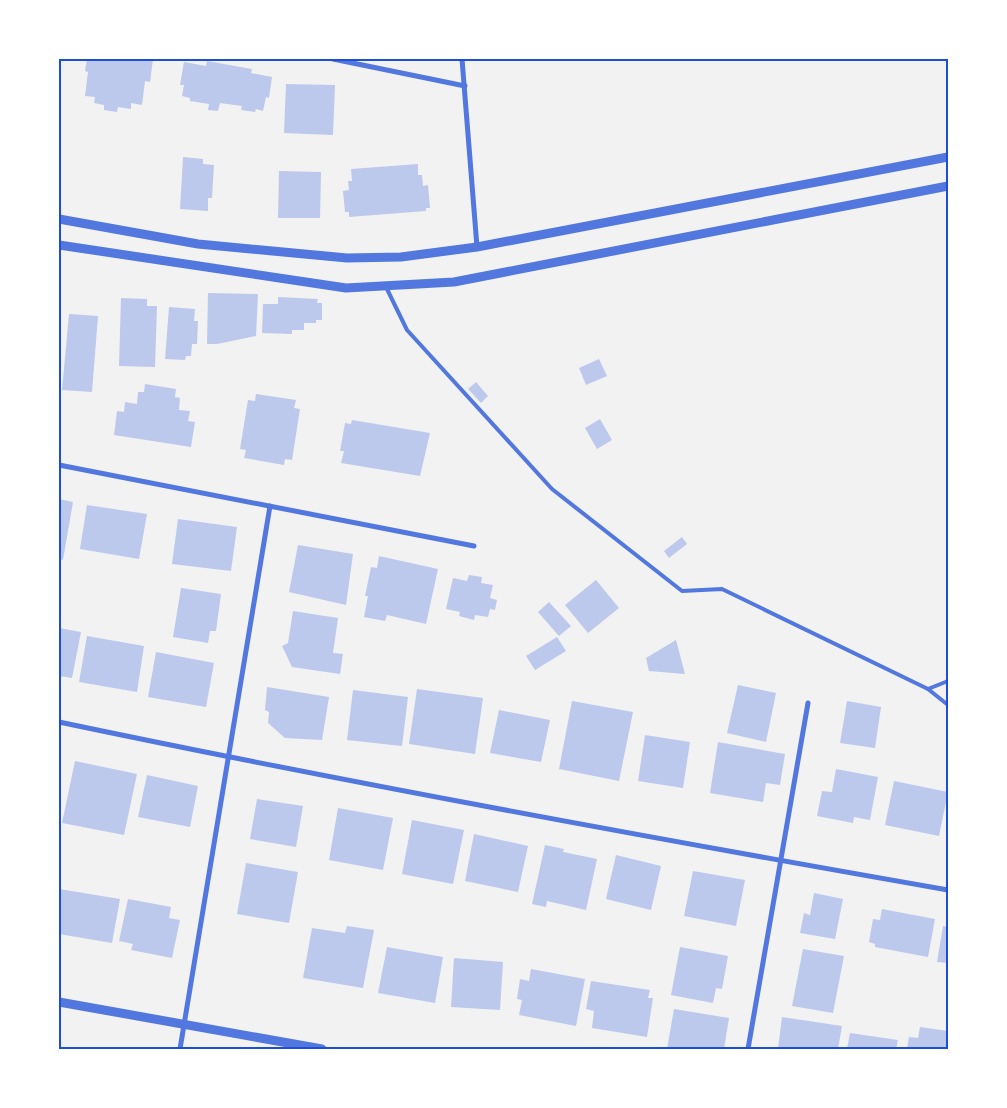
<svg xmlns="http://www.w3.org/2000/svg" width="1007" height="1108" viewBox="0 0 1007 1108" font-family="'DM Sans',sans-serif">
<rect width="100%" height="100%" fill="#f2f2f2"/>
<!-- building -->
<g fill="#bdc9ec">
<polygon points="87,59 153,59 150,82 145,81 142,105 131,103 131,109 118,107 117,112 104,110 104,105 94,103 95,97 85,96 88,72 85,71"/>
<polygon points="207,61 252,69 251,73 272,77 269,98 266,97 263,111 256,109 255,112 241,110 242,106 220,103 218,111 208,110 209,104 190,101 190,98 182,96 184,85 180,85 184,62 206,66"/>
<polygon points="286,84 335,85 333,135 284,133"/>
<polygon points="183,157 203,159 203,164 214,165 212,198 208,198 208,211 180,209"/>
<polygon points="418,164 418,175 422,175 423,186 428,185 430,208 426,208 426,211 349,217 349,212 345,212 343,191 349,190 348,181 352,181 351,169"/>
<polygon points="279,171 321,172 320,218 278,218"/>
<polygon points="208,293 258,294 256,336 217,344 207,344"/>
<polygon points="278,297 318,299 317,303 322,303 322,320 316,320 316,323 304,323 304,330 292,330 292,334 262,333 263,304 278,304"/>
<polygon points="121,298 147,299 147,306 157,306 155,367 119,366"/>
<polygon points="169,307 195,309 194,321 198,321 197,344 192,344 191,356 186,356 185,360 165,359"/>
<polygon points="69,314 98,316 92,392 62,390"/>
<polygon points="599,359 607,376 586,385 579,368"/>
<polygon points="476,382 488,396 481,403 468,389"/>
<polygon points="145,384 176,389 175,397 180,398 179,410 190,411 188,421 195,422 191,447 114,435 117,411 124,412 125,402 137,404 138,392 144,392"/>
<polygon points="256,394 296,400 294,408 300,409 292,460 285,459 284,465 244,458 246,450 240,449 248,400 255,401"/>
<polygon points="600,419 612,440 597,449 585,428"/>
<polygon points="352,420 430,433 420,476 341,463 344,451 340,451 345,423 351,424"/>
<polygon points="59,499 73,502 63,560 59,559"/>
<polygon points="87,505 147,514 139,559 80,549"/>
<polygon points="178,519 237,527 231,571 172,564"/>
<polygon points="682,537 687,544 669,558 664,551"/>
<polygon points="298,545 353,554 346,605 289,592"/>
<polygon points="379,556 438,569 426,624 387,615 385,621 364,617 368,596 365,596 371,567 377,568"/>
<polygon points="469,575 482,577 481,583 493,585 490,598 497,600 495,610 490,609 488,617 475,615 474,620 459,616 460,612 446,609 453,578 467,581"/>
<polygon points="596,580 619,608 588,633 565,605"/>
<polygon points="181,588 221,594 216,631 210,631 208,643 173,637"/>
<polygon points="549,602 571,626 559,636 538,612"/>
<polygon points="293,611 338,618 333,653 343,654 340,674 292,667 282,646 288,643"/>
<polygon points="59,628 81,632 72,678 59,676"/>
<polygon points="87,636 144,646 137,692 79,682"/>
<polygon points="557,637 566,651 535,670 526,656"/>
<polygon points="676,640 685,674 649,671 646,658"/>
<polygon points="156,652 214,663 206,707 148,697"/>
<polygon points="738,685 776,693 766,742 727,733"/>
<polygon points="267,687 329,697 322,740 285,738 268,723 269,712 265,710"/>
<polygon points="417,689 483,698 475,754 409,744"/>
<polygon points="353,690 408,697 402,746 347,740"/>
<polygon points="572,701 633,712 619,781 559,769"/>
<polygon points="847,701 881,707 875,748 840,743"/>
<polygon points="499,710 550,720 541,762 490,753"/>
<polygon points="645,735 690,742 683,788 638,781"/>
<polygon points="718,742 785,754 780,785 766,783 763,802 710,793"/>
<polygon points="75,761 137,774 124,835 62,823"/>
<polygon points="836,769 878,777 870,820 854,817 853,823 817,816 822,791 832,792"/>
<polygon points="147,775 198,786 190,827 138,817"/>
<polygon points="894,781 948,792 939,836 885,825"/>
<polygon points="257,799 303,806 296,847 250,839"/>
<polygon points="338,808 393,818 383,870 329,860"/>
<polygon points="412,820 464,830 453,884 402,874"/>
<polygon points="474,834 528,846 518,892 465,881"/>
<polygon points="545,845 564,849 563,852 597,859 586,910 547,901 546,907 532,904"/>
<polygon points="616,855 661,866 651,910 606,899"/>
<polygon points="246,863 298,872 289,923 237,914"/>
<polygon points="693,871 745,880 736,926 684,916"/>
<polygon points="59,889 120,899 112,943 59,934"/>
<polygon points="814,893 843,899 835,939 800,933 804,913 810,915"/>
<polygon points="128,899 171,907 169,918 180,920 172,958 131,950 133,944 119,941"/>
<polygon points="882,909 935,919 928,957 875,947 875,944 869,942 873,919 880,920"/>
<polygon points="347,926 374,930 363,988 303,978 312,928 345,933"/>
<polygon points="943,926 948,927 948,963 937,962"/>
<polygon points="387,947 443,957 435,1003 378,993"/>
<polygon points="680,947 728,956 722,989 716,988 713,1003 671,995"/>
<polygon points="803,949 844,956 833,1013 792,1006"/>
<polygon points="454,958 503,962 500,1010 451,1007"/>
<polygon points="531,969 585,979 576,1026 519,1015 522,1000 517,999 520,979 529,981"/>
<polygon points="591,981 650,990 648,998 653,998 647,1037 592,1028 594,1011 586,1009"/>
<polygon points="674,1009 729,1018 724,1049 667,1049"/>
<polygon points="782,1017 842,1026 838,1049 778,1049"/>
<polygon points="920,1027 948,1031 948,1049 907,1049 909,1037 918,1038"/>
<polygon points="850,1033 898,1040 896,1049 847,1049"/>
</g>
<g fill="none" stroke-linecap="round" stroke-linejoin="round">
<!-- service -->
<g stroke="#5277de" stroke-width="4">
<polyline points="386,287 407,330 552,489 682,591 722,589 928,689 948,705"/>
<polyline points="928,689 948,681"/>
</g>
<!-- minor -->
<g stroke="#5277de" stroke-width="5">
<polyline points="333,59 465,86"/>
<polyline points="462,59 477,247"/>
<polyline points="59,465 474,546"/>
<path d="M59,722C354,784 651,838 948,890"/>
<polyline points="180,1049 270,506"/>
<polyline points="748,1049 808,703"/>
</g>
<!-- tertiary -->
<g stroke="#5277de" stroke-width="9">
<polyline points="59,219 198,244 347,258 401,257 477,247 948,157"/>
<polyline points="59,245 346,288 454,282 948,186"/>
<polyline points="59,1002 322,1049"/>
</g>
</g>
<!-- border -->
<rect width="1007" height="1108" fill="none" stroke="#ffffff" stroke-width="120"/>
<rect x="60" y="60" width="887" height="988" fill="none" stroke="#1d4ed8" stroke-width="2"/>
</svg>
